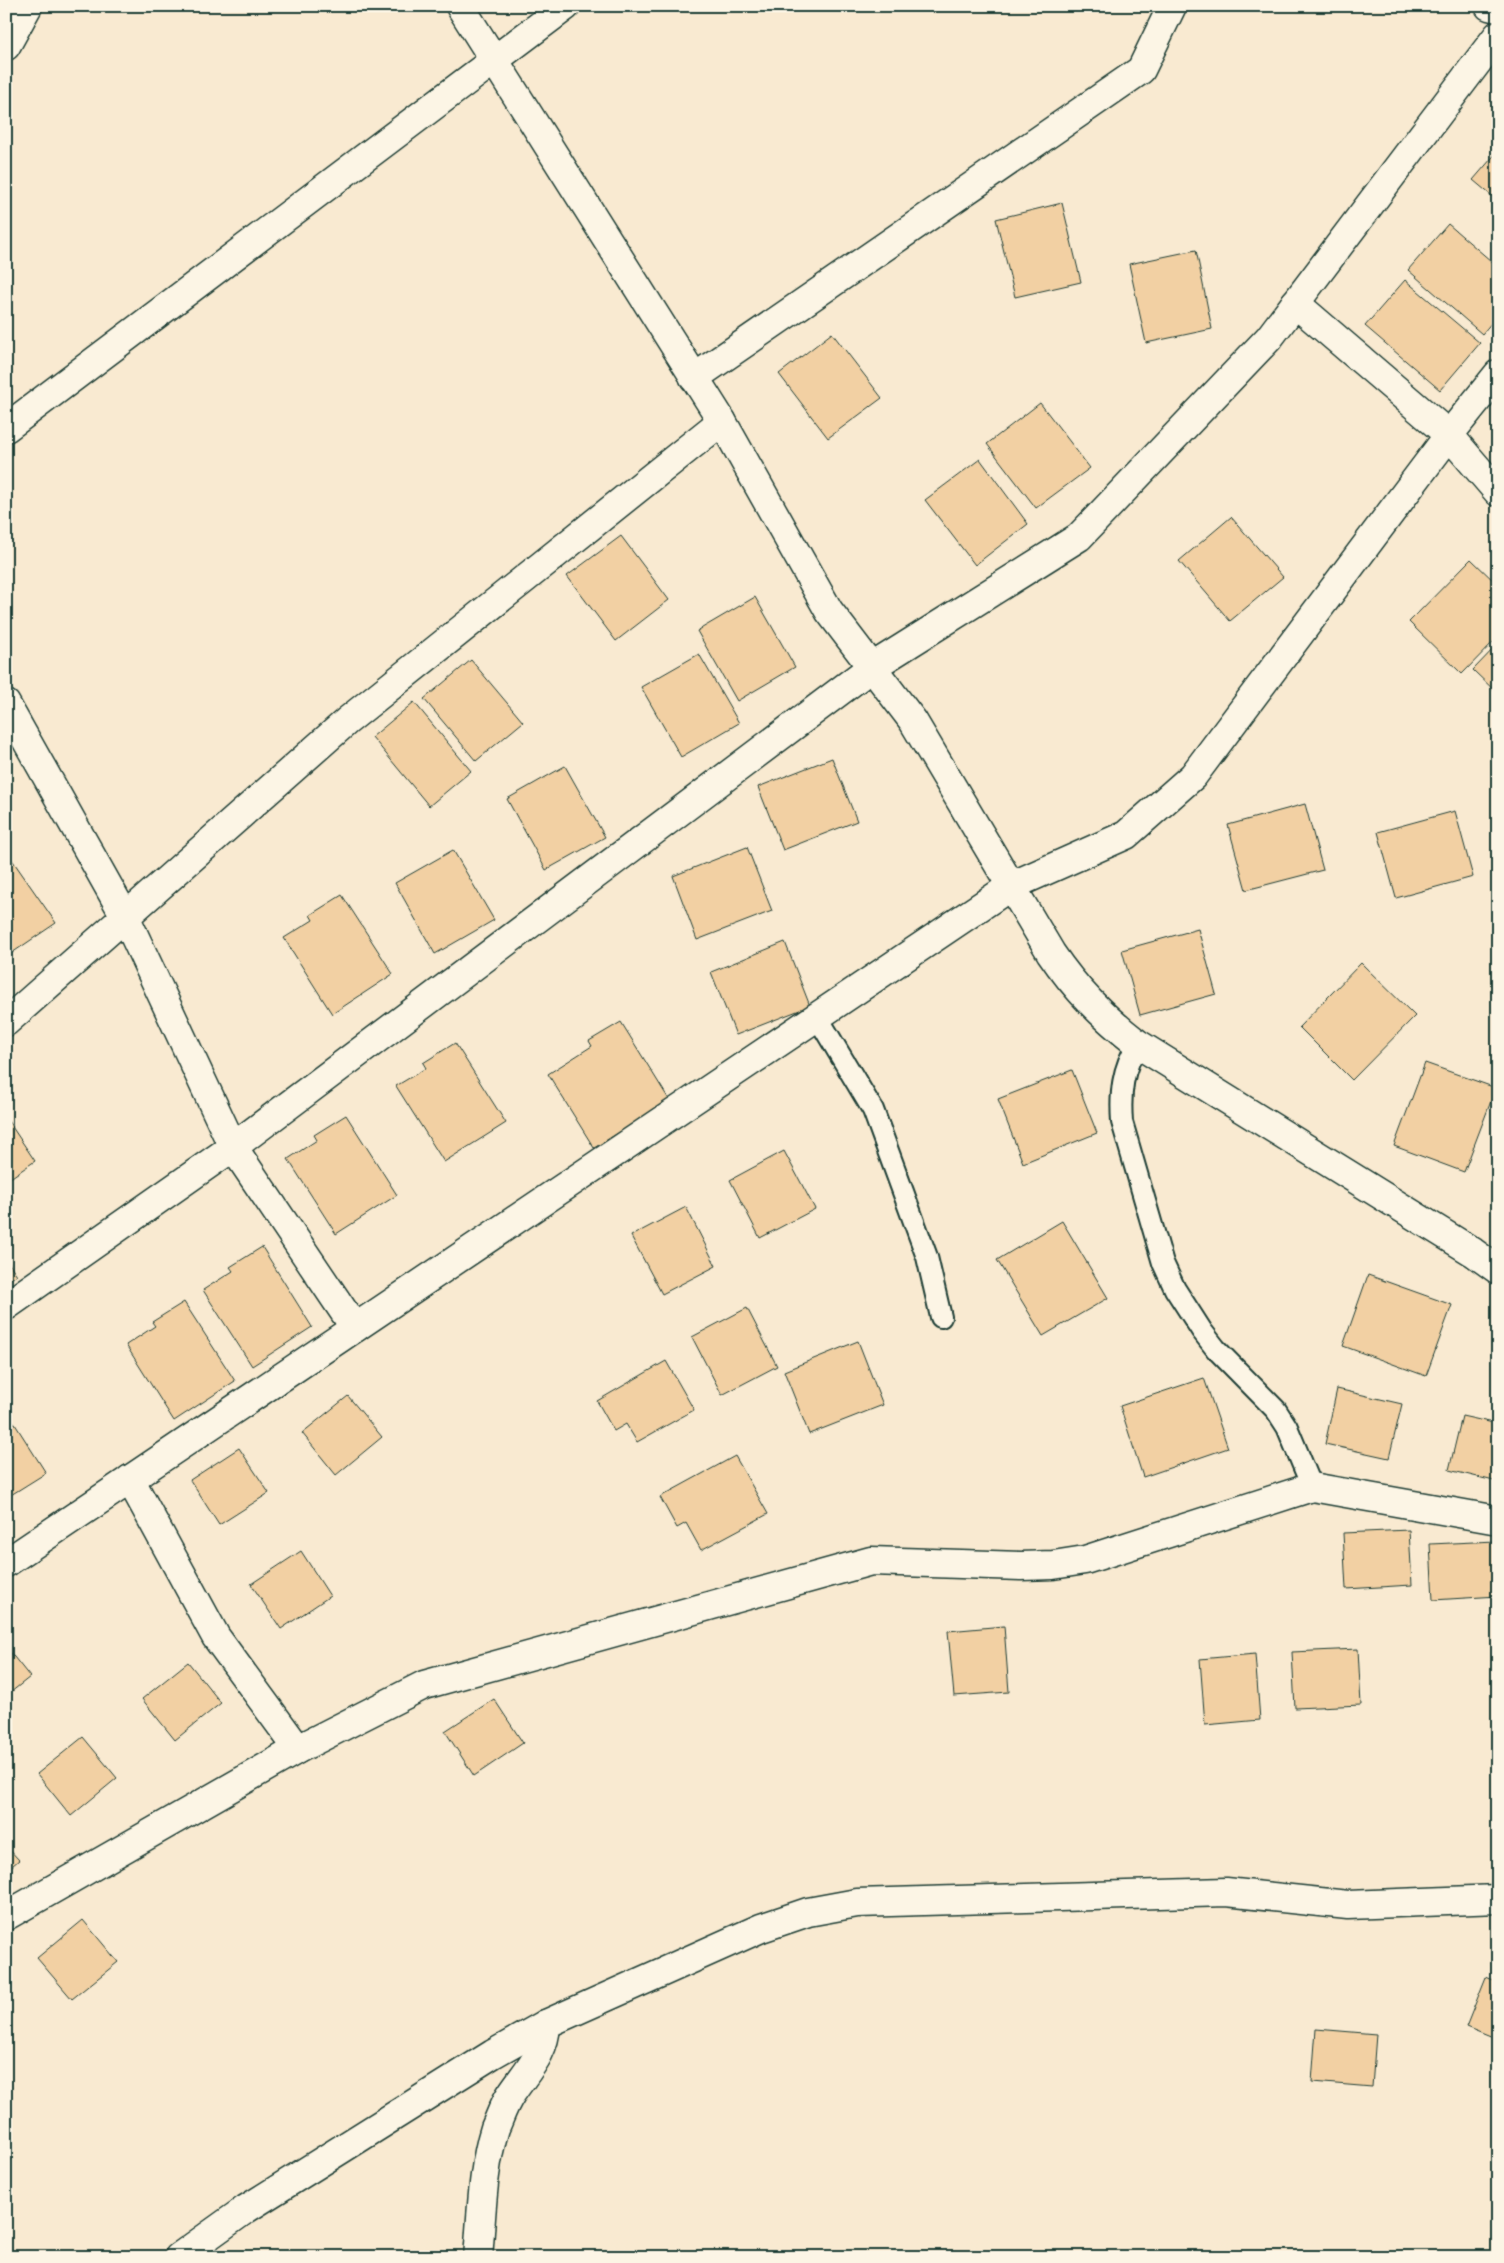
<svg xmlns="http://www.w3.org/2000/svg" width="1504" height="2263" viewBox="0 0 1504 2263" font-family="Dekko,sans-serif">
<rect width="100%" height="100%" fill="#f9ead1"/>
<filter id="ink" filterUnits="userSpaceOnUse"><feTurbulence type="fractalNoise" baseFrequency=".02" numOctaves="2"/><feDisplacementMap in="SourceGraphic" scale="10" xChannelSelector="R" yChannelSelector="G"/><feConvolveMatrix kernelMatrix="1 2 1 2 8 2 1 2 1" color-interpolation-filters="sRGB"/></filter>
<g filter="url(#ink)">
<!-- building -->
<g fill="#f2d0a3" stroke="#1f3d34">
<polygon points="1498,151 1498,201 1473,180"/>
<polygon points="1062,203 1081,282 1015,297 996,219"/>
<polygon points="1448,224 1498,267 1498,315 1482,334 1408,270"/>
<polygon points="1196,250 1212,329 1146,343 1129,264"/>
<polygon points="1405,280 1480,343 1440,390 1365,326"/>
<polygon points="832,333 882,398 828,438 779,374"/>
<polygon points="1040,403 1090,468 1036,508 987,444"/>
<polygon points="980,459 1028,524 975,565 925,500"/>
<polygon points="1231,517 1283,577 1230,621 1179,561"/>
<polygon points="621,536 669,600 616,641 567,576"/>
<polygon points="1471,559 1498,585 1498,637 1462,674 1409,622"/>
<polygon points="755,597 795,667 737,701 697,631"/>
<polygon points="1498,644 1498,694 1473,670"/>
<polygon points="699,654 739,723 681,757 641,687"/>
<polygon points="471,660 523,722 476,761 424,699"/>
<polygon points="414,702 471,771 429,806 372,737"/>
<polygon points="832,758 857,821 783,850 758,787"/>
<polygon points="565,766 605,837 546,870 507,799"/>
<polygon points="1305,804 1323,870 1246,890 1228,825"/>
<polygon points="1455,811 1473,877 1396,898 1378,832"/>
<polygon points="747,847 772,911 697,940 673,876"/>
<polygon points="453,850 494,920 435,954 395,883"/>
<polygon points="6,851 56,923 6,957"/>
<polygon points="342,895 393,974 332,1014 284,938 313,920 310,915"/>
<polygon points="1198,929 1216,994 1140,1015 1122,950"/>
<polygon points="785,942 810,1006 736,1035 711,972"/>
<polygon points="1361,963 1415,1016 1352,1080 1299,1027"/>
<polygon points="621,1022 670,1101 594,1148 548,1074 592,1046 589,1041"/>
<polygon points="455,1043 506,1123 444,1162 396,1086 426,1068 423,1063"/>
<polygon points="1425,1063 1496,1088 1464,1172 1394,1146"/>
<polygon points="1072,1070 1097,1133 1023,1163 998,1099"/>
<polygon points="346,1115 397,1195 336,1234 288,1159 317,1140 314,1135"/>
<polygon points="6,1118 35,1161 6,1181"/>
<polygon points="784,1151 815,1209 760,1238 730,1180"/>
<polygon points="686,1207 716,1266 662,1294 631,1236"/>
<polygon points="1062,1221 1108,1298 1043,1336 997,1260"/>
<polygon points="262,1247 312,1327 252,1366 203,1290 233,1271 230,1267"/>
<polygon points="6,1259 17,1275 6,1282"/>
<polygon points="1368,1275 1452,1305 1426,1376 1343,1346"/>
<polygon points="184,1302 235,1381 174,1421 126,1345 155,1326 152,1322"/>
<polygon points="747,1308 777,1366 722,1395 692,1337"/>
<polygon points="858,1341 883,1405 809,1434 784,1371"/>
<polygon points="666,1361 694,1410 637,1442 626,1424 614,1431 597,1401"/>
<polygon points="1204,1378 1228,1448 1143,1477 1120,1406"/>
<polygon points="1337,1389 1402,1404 1389,1458 1325,1444"/>
<polygon points="348,1396 382,1437 336,1475 302,1433"/>
<polygon points="6,1410 46,1473 6,1498"/>
<polygon points="1462,1416 1498,1424 1498,1482 1449,1470"/>
<polygon points="239,1448 269,1493 219,1525 190,1480"/>
<polygon points="735,1456 768,1514 701,1550 686,1523 677,1528 660,1497"/>
<polygon points="1409,1530 1412,1585 1346,1589 1343,1533"/>
<polygon points="1496,1541 1498,1596 1433,1600 1430,1544"/>
<polygon points="301,1551 330,1596 281,1629 251,1584"/>
<polygon points="1004,1626 1009,1692 954,1696 948,1631"/>
<polygon points="6,1647 30,1677 6,1696"/>
<polygon points="1358,1649 1361,1705 1295,1708 1292,1652"/>
<polygon points="1255,1654 1260,1720 1205,1725 1200,1659"/>
<polygon points="188,1662 221,1703 175,1740 142,1699"/>
<polygon points="494,1699 523,1743 474,1776 445,1731"/>
<polygon points="83,1737 117,1778 71,1816 37,1774"/>
<polygon points="6,1846 19,1860 6,1871"/>
<polygon points="83,1920 118,1962 72,1999 37,1958"/>
<polygon points="1486,1977 1498,1982 1498,2040 1466,2027"/>
<polygon points="1316,2029 1376,2034 1372,2087 1312,2082"/>
</g>
<g fill="none" stroke-linecap="round" stroke-linejoin="round">
<defs>
<g id="service">
<polyline points="818,1018 873,1110 927,1257 941,1317"/>
<path d="M1138,1044C1122,1069 1120,1094 1122,1122L1163,1263L1175,1289L1202,1331L1216,1349L1276,1410L1287,1427L1312,1487"/>
</g>
<g id="minor">
<path d="M460,6L722,421L829,611L913,721L1051,953C1076,990 1102,1016 1138,1044L1473,1252L1498,1270"/>
<polyline points="1489,6 1498,8"/>
<polyline points="6,46 28,6"/>
<polyline points="1295,303 1449,435 1498,492"/>
<polyline points="694,378 1141,70 1172,6"/>
<polyline points="6,428 566,6"/>
<polyline points="6,704 125,916 233,1147 355,1328"/>
<polyline points="6,1022 347,721 722,421"/>
<polyline points="6,1306 233,1147 872,667 1079,537 1269,338 1498,35"/>
<polyline points="130,1479 216,1637 298,1749"/>
<polyline points="6,1563 1011,886 1126,835 1193,776 1449,435 1498,374"/>
<polyline points="6,1916 298,1749 424,1685 871,1561 1021,1566 1053,1565 1085,1560 1312,1487 1498,1520"/>
<polyline points="179,2257 246,2209 493,2054 546,2024 761,1928 808,1912 857,1903 1226,1892 1348,1905 1498,1899"/>
<path d="M478,2257C482,2214 482,2169 495,2128C500,2117 504,2104 511,2094C527,2070 545,2054 546,2024"/>
</g>
</defs>
<!-- service casing -->
<use href="#service" stroke="#1f3d34" stroke-width="24"/>
<!-- minor casing -->
<use href="#minor" stroke="#1f3d34" stroke-width="31"/>
<!-- service -->
<use href="#service" stroke="#fcf5e5" stroke-width="20"/>
<!-- minor -->
<use href="#minor" stroke="#fcf5e5" stroke-width="28"/>
</g>
</g>
<!-- margin -->
<rect width="1504" height="2263" fill="none" stroke="#fcf5e5" stroke-width="25"/>
<rect x="12" y="12" width="1479" height="2238" fill="none" stroke="#1f3d34" stroke-width="2" filter="url(#ink)"/>
</svg>
